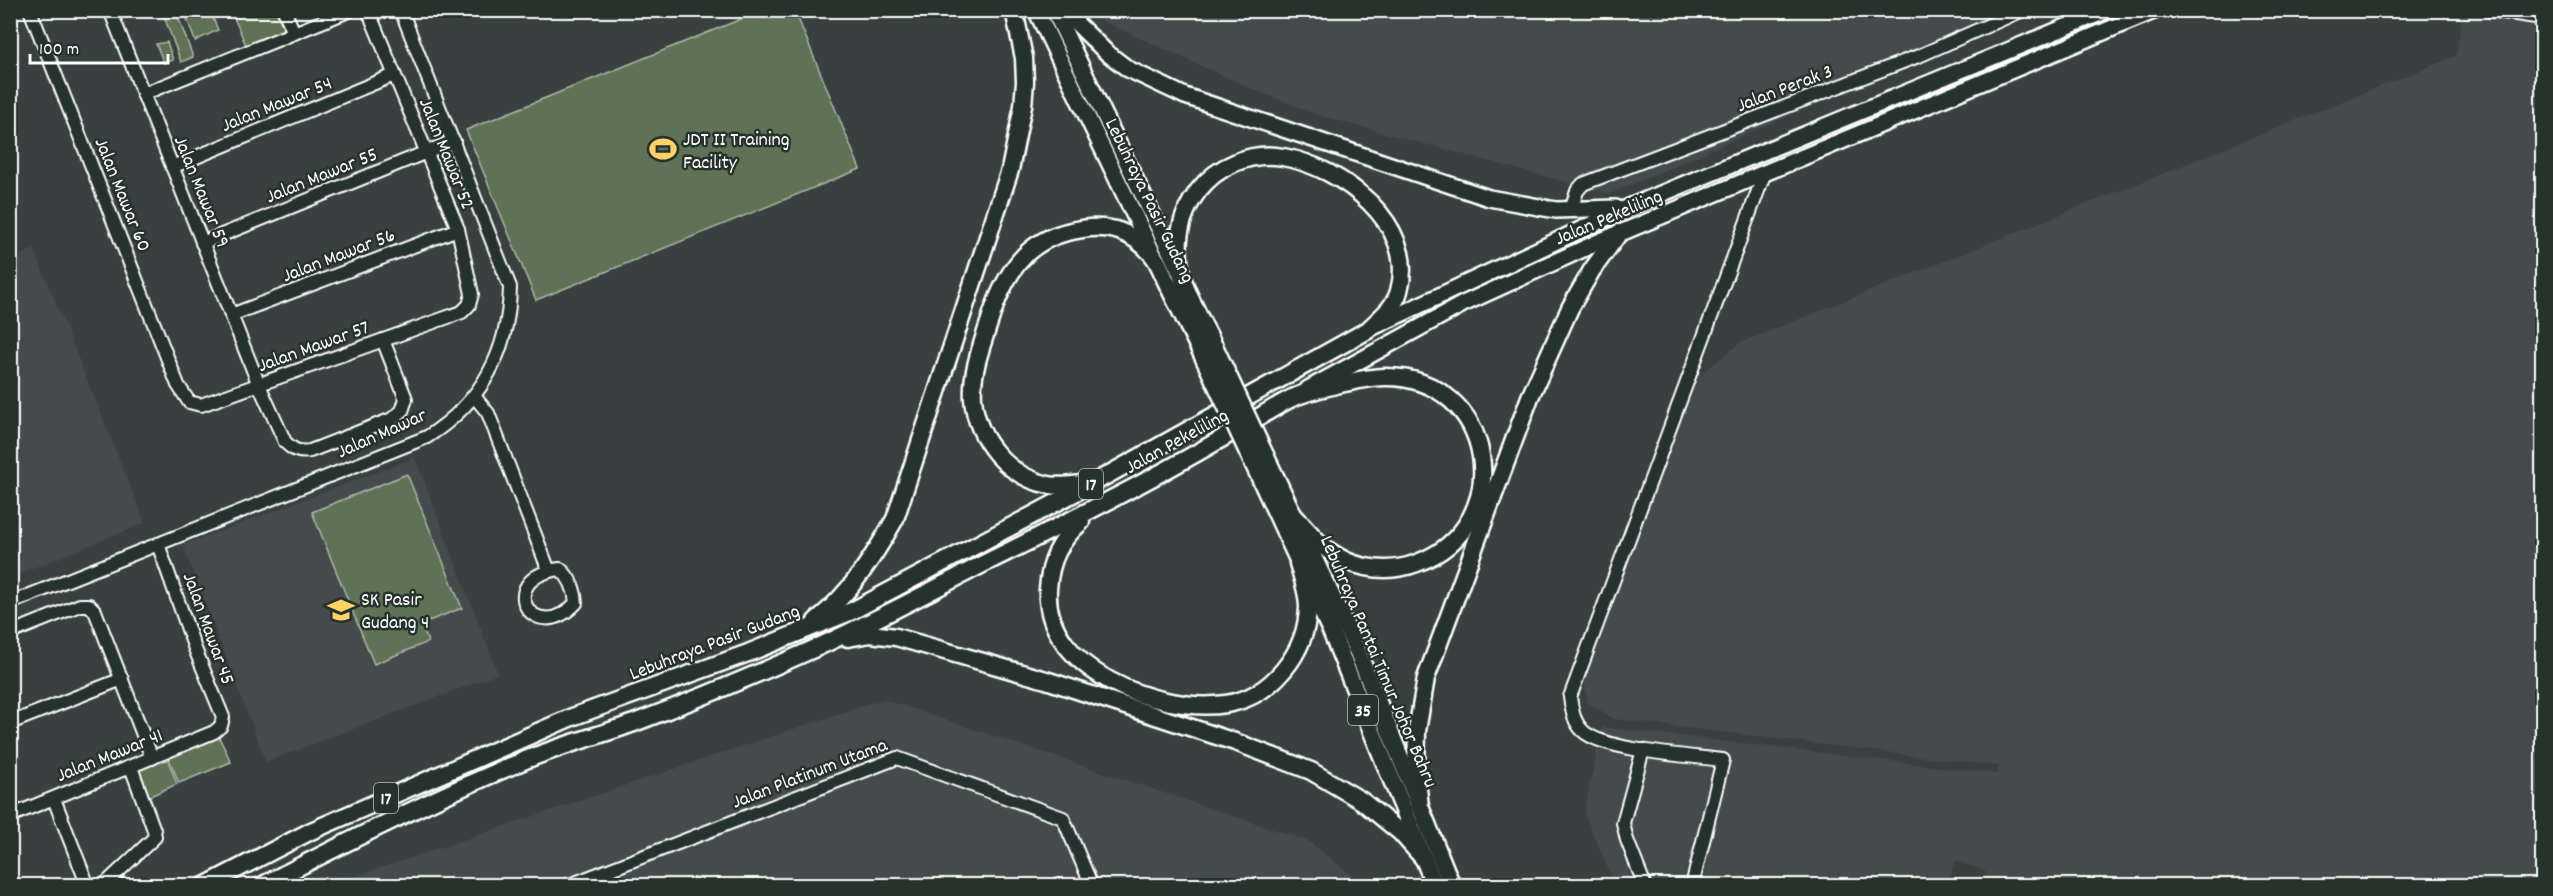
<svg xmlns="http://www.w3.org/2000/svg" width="2553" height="896" viewBox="0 0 2553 896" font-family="Dekko,sans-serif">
<rect width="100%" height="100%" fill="#384140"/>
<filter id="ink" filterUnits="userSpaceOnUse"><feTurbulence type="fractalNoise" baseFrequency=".0167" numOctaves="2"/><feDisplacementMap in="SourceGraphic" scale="12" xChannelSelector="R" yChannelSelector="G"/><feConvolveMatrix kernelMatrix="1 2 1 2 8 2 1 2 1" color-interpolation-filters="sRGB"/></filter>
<g filter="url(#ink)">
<!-- built -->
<g fill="#454b4e">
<polygon points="1097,11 2027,11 1610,194 1318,115 1250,88 1102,21"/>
<polygon points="2463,11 2542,11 2542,885 1984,886 1985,871 1955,860 1948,885 1615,885 1584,813 1602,727 1998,774 1999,766 1614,719 1588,703 1584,680 1691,382 1740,343 2456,56"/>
<polygon points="34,249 145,523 11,577 11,259"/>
<polygon points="415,458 498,674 266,762 183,545"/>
<polygon points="883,699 1308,841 1364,885 326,886"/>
</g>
<!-- green -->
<g fill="#607255" stroke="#b0b8aa" stroke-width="1.5">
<polygon points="162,11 176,11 193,57 181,62"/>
<polygon points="184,11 210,11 218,30 195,41"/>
<polygon points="231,11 276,11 284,30 246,45"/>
<polygon points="761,11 795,11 860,169 536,300 466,130"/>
<polygon points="167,42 173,60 164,63 156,44"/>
<polygon points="407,474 462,608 421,624 428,642 374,664 312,512"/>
<polygon points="218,735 231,762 179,783 168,756"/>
<polygon points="166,755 177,784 148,797 136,769"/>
</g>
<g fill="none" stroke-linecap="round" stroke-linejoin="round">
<defs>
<g id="minor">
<polyline points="30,10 178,385 189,402 201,405 462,312 469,305 472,294 458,229 368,10"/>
<path d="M110,10L259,385L285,442C293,450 299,453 310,451L392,419L402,411L406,399L383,340"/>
<polyline points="284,10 294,33"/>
<polyline points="2490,10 2542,18"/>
<polyline points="143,94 351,10"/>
<polyline points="172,167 394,75"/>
<polyline points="1571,210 1577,191 1583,184 1921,55 2023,10"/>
<polyline points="202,243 454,141"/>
<polyline points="231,315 458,229"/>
<polyline points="474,396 488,413 549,571"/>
<path d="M560,569C571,578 575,590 576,603C533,649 492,578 560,569Z"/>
<path d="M10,603L427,437C482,402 509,352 510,287L401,10"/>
<polyline points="10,633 80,605 89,605 95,611 152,758"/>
<polyline points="10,723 122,679"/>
<polyline points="1643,750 1623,823 1627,840 1645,886"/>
<polyline points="54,799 88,886"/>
<polyline points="10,816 214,732 221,726 223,717 195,649 158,544"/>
<polyline points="103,886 155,837 154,830 131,767"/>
<polyline points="567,886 897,758 1063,818 1092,886"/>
<path d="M1692,886L1723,760C1692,756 1604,751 1583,731C1573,721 1572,710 1570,697L1765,172"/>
</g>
<g id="major">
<polyline points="1036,10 1153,254"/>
<polyline points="1054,10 1179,270"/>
<polyline points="1063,10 1107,53 1128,69 1185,96 1489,198 1556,210 1616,208"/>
<polyline points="1373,327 1629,207 2107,10"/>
<polyline points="1308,389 1463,304 1594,244 2156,10"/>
</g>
<g id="highway">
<polyline points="1265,455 1357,650 1452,886"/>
<polyline points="1254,465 1331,631 1435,886"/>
<path d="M1085,483C1074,485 1060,487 1049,485C1008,477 977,440 973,399C971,374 981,347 989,323C996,300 1007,273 1025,255C1040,240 1061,232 1082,229C1110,225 1131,231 1151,253C1158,260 1162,272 1166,281C1178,305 1190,330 1202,354"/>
<path d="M1081,522C1060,540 1050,560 1048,589C1043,670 1158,714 1226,704C1271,697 1307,653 1308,607C1308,592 1302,577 1298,563"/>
<path d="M816,621C850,594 874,556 895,519L1010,170L1023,106L1025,82L1024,58L1014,10"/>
<polyline points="848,638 870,634 896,637 1046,680 1238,743 1311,771 1362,801 1400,832 1424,859"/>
<polyline points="1420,807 1416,771 1417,731 1426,678 1530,397 1570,308 1592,270 1619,233"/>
<path d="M204,886L311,831L572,717L748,653L852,611L1095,482L1368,330C1379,319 1395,307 1399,291C1418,224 1341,167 1283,157C1251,151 1217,166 1198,191C1180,215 1175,244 1181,273C1186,295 1205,327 1215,348"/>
<path d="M261,886C345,843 430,800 516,764C554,747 595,737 634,723C695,700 758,674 818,647C873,622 927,593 981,565C1068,522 1154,479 1238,429C1255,420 1271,409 1288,400C1305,391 1365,377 1385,377C1496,376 1519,525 1417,563C1391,573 1360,570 1337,556C1319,546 1308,530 1295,517"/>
</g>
</defs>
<!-- minor casing -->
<use href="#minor" stroke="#fff" stroke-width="16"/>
<!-- major casing -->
<use href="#major" stroke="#fff" stroke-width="20"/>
<!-- highway casing -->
<use href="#highway" stroke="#fff" stroke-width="21"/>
<!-- minor -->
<use href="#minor" stroke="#26332d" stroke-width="12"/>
<!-- major -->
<use href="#major" stroke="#26332d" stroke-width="15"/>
<!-- highway -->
<use href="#highway" stroke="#26332d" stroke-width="16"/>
<defs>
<g id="highway-bridge">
<polyline points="1215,348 1265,455"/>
<polyline points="1202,354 1254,465"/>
</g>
</defs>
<!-- highway-bridge casing -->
<use href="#highway-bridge" stroke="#fff" stroke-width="21" stroke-linecap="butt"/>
<!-- highway-bridge -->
<use href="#highway-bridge" stroke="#26332d" stroke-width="16"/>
</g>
</g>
<!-- icons -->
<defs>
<symbol id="stadium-bare" viewBox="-9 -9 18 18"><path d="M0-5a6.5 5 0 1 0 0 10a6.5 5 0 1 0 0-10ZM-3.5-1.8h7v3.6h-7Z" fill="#ffd166" stroke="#26332d" stroke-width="2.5" paint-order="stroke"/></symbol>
<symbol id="school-bare" viewBox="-9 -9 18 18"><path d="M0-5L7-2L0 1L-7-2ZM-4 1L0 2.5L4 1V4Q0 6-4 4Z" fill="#ffd166" stroke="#26332d" stroke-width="2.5" paint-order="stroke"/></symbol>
</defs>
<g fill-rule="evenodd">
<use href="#stadium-bare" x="644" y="130" width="38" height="38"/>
<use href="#school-bare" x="322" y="591" width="38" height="38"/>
</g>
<g text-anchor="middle" stroke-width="5" stroke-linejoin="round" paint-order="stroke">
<!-- shield labels -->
<g fill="#26332d" stroke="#bec2c0" stroke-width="1.5">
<rect x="1079" y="469" width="24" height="30" rx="4.5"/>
<rect x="1348" y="695" width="30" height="30" rx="4.5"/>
<rect x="374" y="783" width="24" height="30" rx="4.5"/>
</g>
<g font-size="18" font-weight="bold" fill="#fff">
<text x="1091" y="490">17</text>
<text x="1363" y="716">35</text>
<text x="386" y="804">17</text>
</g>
<!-- street labels -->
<g font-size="20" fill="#fff" stroke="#26332d">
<text transform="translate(1784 87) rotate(-21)" y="7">Jalan Perak 3</text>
<text transform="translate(276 103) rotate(-22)" y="7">Jalan Mawar 54</text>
<text transform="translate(448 153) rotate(68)" y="7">Jalan Mawar 52</text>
<text transform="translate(321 174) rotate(-22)" y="7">Jalan Mawar 55</text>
<text transform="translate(203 191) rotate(68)" y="7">Jalan Mawar 59</text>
<text transform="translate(124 194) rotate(68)" y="7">Jalan Mawar 60</text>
<text transform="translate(1151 200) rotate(64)" y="7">Lebuhraya Pasir Gudang</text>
<text transform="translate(1608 216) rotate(-23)" y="7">Jalan Pekeliling</text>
<text transform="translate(338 254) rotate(-21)" y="7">Jalan Mawar 56</text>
<text transform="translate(313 345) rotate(-20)" y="7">Jalan Mawar 57</text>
<text transform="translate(381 432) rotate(-24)" y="7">Jalan Mawar</text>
<text transform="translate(1176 440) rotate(-29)" y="7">Jalan Pekeliling</text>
<text transform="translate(210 628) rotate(70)" y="7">Jalan Mawar 45</text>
<text transform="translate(714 641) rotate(-21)" y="7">Lebuhraya Pasir Gudang</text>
<text transform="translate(1380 661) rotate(67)" y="7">Lebuhraya Pantai Timur Johor Bahru</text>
<text transform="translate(109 754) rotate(-22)" y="7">Jalan Mawar 41</text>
<text transform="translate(809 772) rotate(-21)" y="7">Jalan Platinum Utama</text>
</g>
<!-- poi labels -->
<g font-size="20" fill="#fff" stroke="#26332d" text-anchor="start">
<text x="683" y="145">JDT II Training<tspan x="683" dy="23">Facility</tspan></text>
<text x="361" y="605">SK Pasir<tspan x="361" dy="23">Gudang 4</tspan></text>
</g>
</g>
<!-- margin -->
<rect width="2553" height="896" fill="none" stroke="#26332d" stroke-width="36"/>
<rect x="18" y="18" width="2517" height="860" fill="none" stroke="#fff" stroke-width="2" filter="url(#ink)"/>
<!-- scale -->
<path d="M30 54v9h138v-9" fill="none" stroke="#ffffff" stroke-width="3"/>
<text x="39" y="54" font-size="18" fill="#ffffff" stroke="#26332d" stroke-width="4.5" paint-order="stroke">100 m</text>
</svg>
